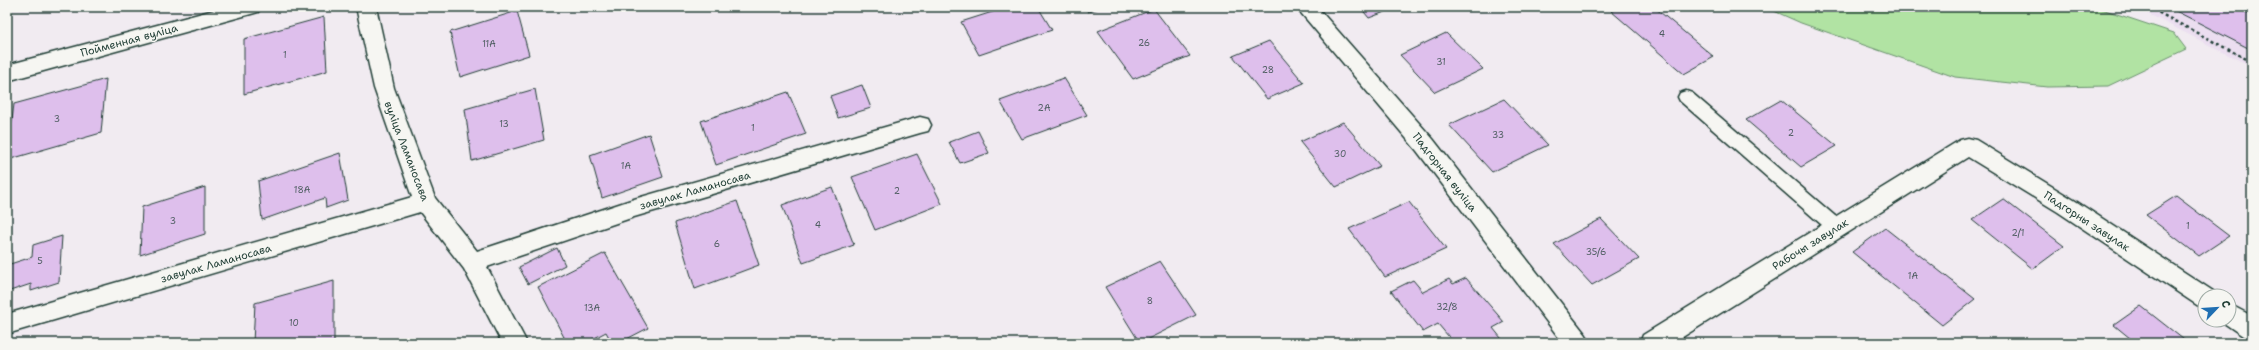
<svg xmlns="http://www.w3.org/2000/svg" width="2259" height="350" viewBox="0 0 2259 350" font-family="'Shantell Sans',sans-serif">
<rect width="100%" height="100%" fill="#f1ebf1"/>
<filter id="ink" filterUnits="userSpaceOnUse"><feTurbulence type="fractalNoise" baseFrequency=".025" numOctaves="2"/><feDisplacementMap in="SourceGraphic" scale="8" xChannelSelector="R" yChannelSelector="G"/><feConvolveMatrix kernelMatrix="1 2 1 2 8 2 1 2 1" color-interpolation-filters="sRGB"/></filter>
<g filter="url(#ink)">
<!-- built -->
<polygon fill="#ebdef0" points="2135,7 2252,7 2252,67"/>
<!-- green -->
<polygon fill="#b1e3a3" stroke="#68906c" points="1765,7 2096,7 2174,33 2186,49 2108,86 2047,87 1955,77 1801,23"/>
<!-- building -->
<g fill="#debfec" stroke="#1f3d34">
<polygon points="1008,7 1038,7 1052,30 979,55 961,22"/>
<polygon points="1084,7 1102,7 1088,12"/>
<polygon points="1360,7 1398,7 1369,18"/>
<polygon points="1620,7 1654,7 1714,57 1684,74 1611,11"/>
<polygon points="2168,7 2235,7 2252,16 2252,50"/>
<polygon points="1154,9 1190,56 1133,79 1098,31"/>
<polygon points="517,11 529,55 460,77 450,32"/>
<polygon points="324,17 327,71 244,94 244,39"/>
<polygon points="1446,33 1483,69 1435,92 1400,55"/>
<polygon points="1269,41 1304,83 1267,99 1233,56"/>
<polygon points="1064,78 1087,115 1022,139 1000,101"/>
<polygon points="106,79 101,133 7,160 14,104"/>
<polygon points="862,85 871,108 838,118 830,96"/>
<polygon points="535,89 544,140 472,161 465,109"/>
<polygon points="788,92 806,134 716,165 701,121"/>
<polygon points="1504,99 1548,145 1492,172 1449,125"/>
<polygon points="1781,100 1837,146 1801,167 1746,120"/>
<polygon points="1343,122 1380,166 1336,187 1300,142"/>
<polygon points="978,131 989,153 960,163 949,142"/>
<polygon points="649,134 663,177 602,198 590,155"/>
<polygon points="340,153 348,200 326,208 325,198 262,220 258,181"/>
<polygon points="917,154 942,204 875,230 852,177"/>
<polygon points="205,187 205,234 140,255 142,207"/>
<polygon points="832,187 854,245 803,263 782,205"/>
<polygon points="2176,196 2229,236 2199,256 2146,215"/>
<polygon points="2003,199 2064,246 2033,269 1972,220"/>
<polygon points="737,201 759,265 695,289 675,223"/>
<polygon points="1409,202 1446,249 1385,277 1349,229"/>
<polygon points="1601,219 1639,259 1592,285 1554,244"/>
<polygon points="1885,228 1975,299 1942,325 1852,252"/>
<polygon points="62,236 59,282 31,291 31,284 7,292 7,265 32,257 33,245"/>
<polygon points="557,248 565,265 528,284 519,267"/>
<polygon points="605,253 648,328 619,343 612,343 606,332 585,343 567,343 538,287"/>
<polygon points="1160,261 1196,315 1140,343 1105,287"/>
<polygon points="1466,278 1504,322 1493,328 1505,343 1454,343 1438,324 1423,332 1391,291 1413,280 1423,292 1449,279 1453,284"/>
<polygon points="334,281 334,343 253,343 255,303"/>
<polygon points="2141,306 2188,343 2136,343 2114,325"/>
</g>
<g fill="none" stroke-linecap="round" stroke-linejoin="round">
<defs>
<polygon id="lane" points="1686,91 1692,93 1842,222 1845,227 1842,232 1836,234 1830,232 1680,101 1678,97 1680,93"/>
<g id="street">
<polygon points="225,7 261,7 258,12 251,14 7,81 7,65"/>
<polygon points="356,7 376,7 394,88 435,198 477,251 634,199 920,117 928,119 931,125 928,131 920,133 634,217 487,267 527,343 502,343 464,269 420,212 7,334 7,314 412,197 374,88"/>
<polygon points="1968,138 1976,140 2074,200 2213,291 2216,296 2205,296 2205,308 2197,305 2058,212 1968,157 1673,343 1640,343 1643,335 1960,140"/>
<polygon points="2229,304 2252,316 2252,340 2243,336 2221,321 2229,320"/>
</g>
<polygon id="secondary" points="1296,7 1317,7 1433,139 1586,335 1589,343 1563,343 1417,151"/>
</defs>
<!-- lane casing -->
<use href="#lane" stroke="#1f3d34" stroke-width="3"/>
<!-- street casing -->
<use href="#street" stroke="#1f3d34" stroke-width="3"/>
<!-- secondary casing -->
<use href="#secondary" stroke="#1f3d34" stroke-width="3"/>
<!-- path -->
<polyline stroke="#1f3d34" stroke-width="2.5" stroke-dasharray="3 3" stroke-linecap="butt" points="2148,7 2252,62"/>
<!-- lane -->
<use href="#lane" fill="#f6f6f2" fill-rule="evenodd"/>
<!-- street -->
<use href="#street" fill="#f6f6f2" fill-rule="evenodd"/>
<!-- secondary -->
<use href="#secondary" fill="#f6f6f2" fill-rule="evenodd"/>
</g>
</g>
<g text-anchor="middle" stroke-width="3" stroke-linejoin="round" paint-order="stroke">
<!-- number labels -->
<g font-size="9" fill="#4f5e62">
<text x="1662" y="37">4</text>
<text x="1144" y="46">26</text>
<text x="489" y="47">11А</text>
<text x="285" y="58">1</text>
<text x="1441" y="65">31</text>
<text x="1268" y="73">28</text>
<text x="1044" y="111">2А</text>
<text x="57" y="122">3</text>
<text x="504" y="127">13</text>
<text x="753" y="131">1</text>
<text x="1791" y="136">2</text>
<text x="1498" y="138">33</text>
<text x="1340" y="157">30</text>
<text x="626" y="169">1А</text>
<text x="302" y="193">18А</text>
<text x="897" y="194">2</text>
<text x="173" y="224">3</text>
<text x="818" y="228">4</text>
<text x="2188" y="229">1</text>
<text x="2018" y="236">2/1</text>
<text x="717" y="247">6</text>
<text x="1596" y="255">35/6</text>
<text x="40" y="264">5</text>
<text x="1913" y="279">1А</text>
<text x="1150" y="304">8</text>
<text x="1447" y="310">32/8</text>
<text x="592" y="311">13А</text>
<text x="294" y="326">10</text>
</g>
<!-- street labels -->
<g font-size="11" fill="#1f3d34" stroke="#f6f6f2">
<text transform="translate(129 40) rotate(-15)" y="4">Пойменная вуліца</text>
<text transform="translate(407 151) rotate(69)" y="4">вуліца Ламаносава</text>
<text transform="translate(1445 172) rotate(52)" y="4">Падгорная вуліца</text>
<text transform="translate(695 190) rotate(-16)" y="4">завулак Ламаносава</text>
<text transform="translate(2087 221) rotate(33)" y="4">Падгорны завулак</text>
<text transform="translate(1810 244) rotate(-32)" y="4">Рабочы завулак</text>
<text transform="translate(216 263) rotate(-16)" y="4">завулак Ламаносава</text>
</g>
</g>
<!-- margin -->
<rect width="2259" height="350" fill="none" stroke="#f6f6f2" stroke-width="24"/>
<rect x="12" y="12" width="2235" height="326" fill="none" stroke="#1f3d34" stroke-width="1.5" filter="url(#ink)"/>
<!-- north arrow -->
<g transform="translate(2217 308) rotate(65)"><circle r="19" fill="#f6f6f2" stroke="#a0aca6"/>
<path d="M0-3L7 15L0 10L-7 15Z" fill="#1f6fb2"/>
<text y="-6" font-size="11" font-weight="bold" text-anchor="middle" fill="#1f3d34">С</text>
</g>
</svg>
